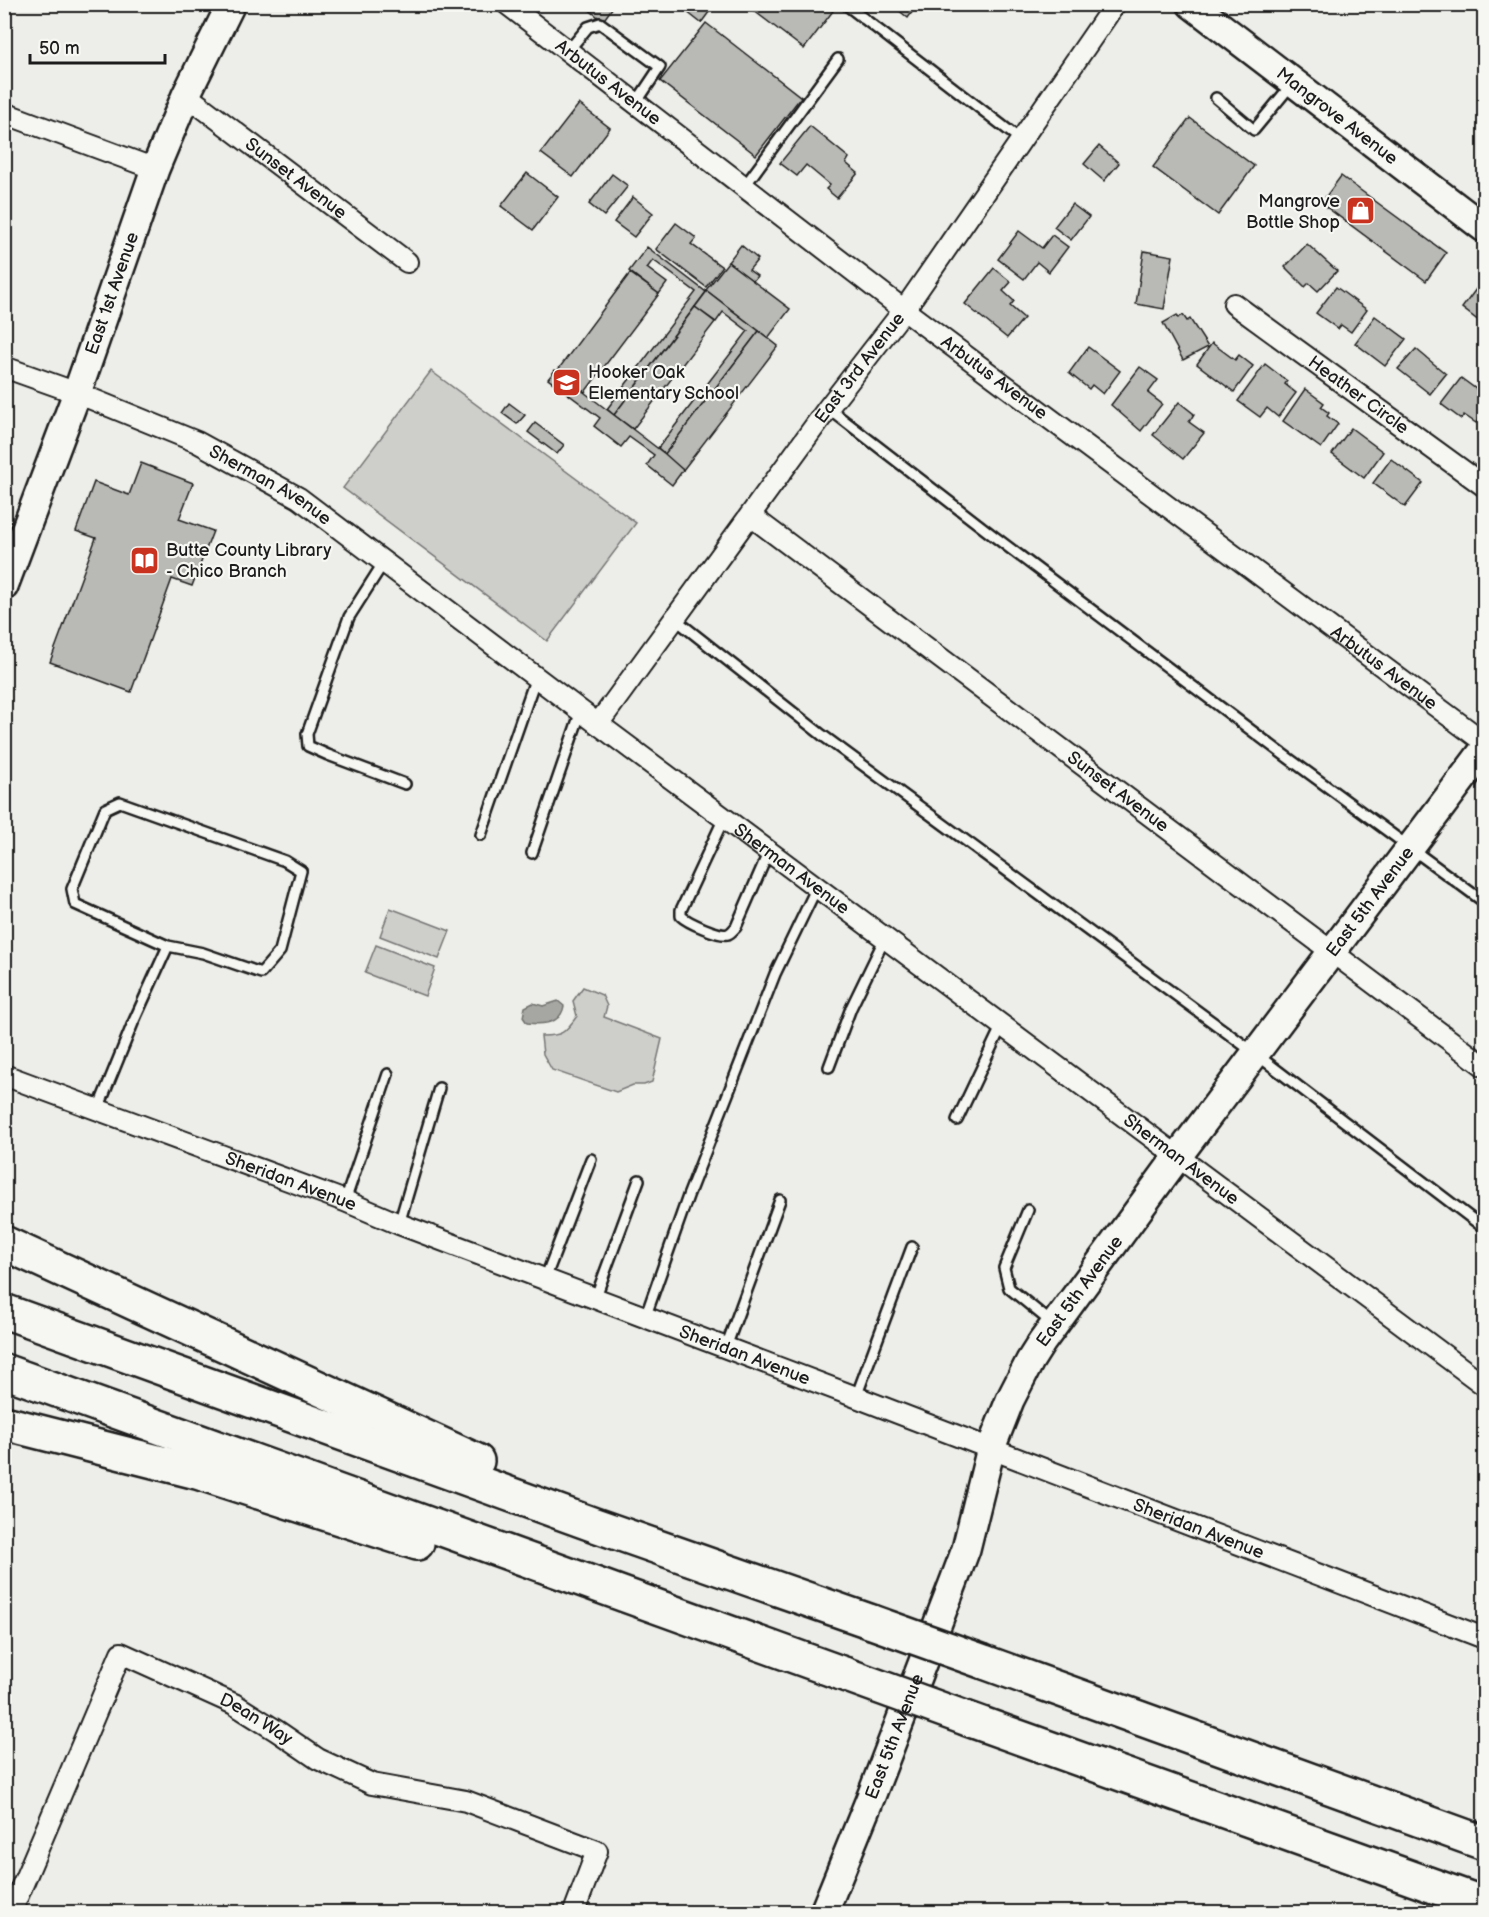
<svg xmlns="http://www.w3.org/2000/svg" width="1489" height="1917" viewBox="0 0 1489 1917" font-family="'Balsamiq Sans',sans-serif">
<rect width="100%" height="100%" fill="#edede9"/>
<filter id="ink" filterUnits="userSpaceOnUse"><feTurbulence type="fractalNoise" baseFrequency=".0167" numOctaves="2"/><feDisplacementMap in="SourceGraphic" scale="12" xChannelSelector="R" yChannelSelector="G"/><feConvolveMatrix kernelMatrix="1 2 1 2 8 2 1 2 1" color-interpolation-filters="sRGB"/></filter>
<g filter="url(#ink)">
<!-- green -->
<g fill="#cececb" stroke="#757574" stroke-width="1.5">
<polygon points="431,371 636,523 547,641 343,488"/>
<polygon points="390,908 450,931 439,959 380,936"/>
<polygon points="376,945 435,968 425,996 365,973"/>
<path d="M583,987L602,995L607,1006L604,1017L662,1039L652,1082L644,1085H633L616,1092L552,1070L543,1054L541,1036C562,1036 565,1033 577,1016L573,1001Z"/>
</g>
<!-- water -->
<path fill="#a6a6a3" stroke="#6f6f6d" stroke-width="1.5" d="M558,1001L564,1006C561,1024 542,1025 527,1023L523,1017L525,1007L533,1003L543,1006Z"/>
<!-- building -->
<g fill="#b9b9b6" stroke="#1c1c1c" stroke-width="1.5">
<polygon points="582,4 615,4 603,21"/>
<polygon points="677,4 715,4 701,23"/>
<polygon points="745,4 824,4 833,11 804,49"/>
<polygon points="891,4 918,4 908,18"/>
<polygon points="706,23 801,97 756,155 660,81"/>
<polygon points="579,104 610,128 573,177 541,153"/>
<polygon points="1190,118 1254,166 1218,215 1153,167"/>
<polygon points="810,126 849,158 846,163 858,173 837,198 826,189 830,185 806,165 797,176 780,163"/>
<polygon points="1099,146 1119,163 1104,181 1084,164"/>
<polygon points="527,173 558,197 533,230 501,206"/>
<polygon points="612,174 628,186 604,216 589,204"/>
<polygon points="1341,176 1446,253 1426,281 1321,203"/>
<polygon points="633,197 653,213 634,237 614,222"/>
<polygon points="1072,204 1089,217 1071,240 1054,227"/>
<polygon points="676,223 696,238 691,244 722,267 706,287 656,249"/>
<polygon points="1019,231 1042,248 1052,235 1068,247 1049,272 1037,262 1024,279 998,259"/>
<polygon points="1307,244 1337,271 1318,291 1309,283 1305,287 1285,267"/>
<polygon points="741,245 758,259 749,270 757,276 753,281 728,262"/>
<polygon points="647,247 706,292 614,415 607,409 696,292 653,260 647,268 667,283 659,294 629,271"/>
<polygon points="1144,251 1173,256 1164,309 1136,304"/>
<polygon points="728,262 790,309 768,338 706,290"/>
<polygon points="994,268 1011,282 1003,291 1014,301 1010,306 1024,318 1007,338 965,304"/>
<polygon points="630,273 659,294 585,392 557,371"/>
<polygon points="1482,281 1484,283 1484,325 1462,308"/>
<polygon points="1336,287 1367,310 1351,332 1341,325 1338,329 1316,313"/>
<polygon points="707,291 759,331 665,454 658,448 748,331 723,312 716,322 695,307"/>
<polygon points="695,307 715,322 633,429 614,415"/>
<polygon points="1177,315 1178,318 1183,315 1187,321 1190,319 1208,347 1183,360 1163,323"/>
<polygon points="1375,316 1406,339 1385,366 1355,343"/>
<polygon points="759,331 778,346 683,470 664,455"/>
<polygon points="1212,343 1235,360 1239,355 1253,366 1234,392 1197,364"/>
<polygon points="1088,347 1120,371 1103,394 1092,385 1089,389 1069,373"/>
<polygon points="1416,349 1446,374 1430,394 1398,369"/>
<polygon points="1265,364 1287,381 1285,384 1296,393 1278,417 1267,408 1260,417 1238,401"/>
<polygon points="1140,367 1158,380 1148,393 1162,404 1141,431 1111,405"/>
<polygon points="555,370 665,454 683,470 672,485 647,465 654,455 629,437 621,447 594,426 600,418 548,379"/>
<polygon points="1461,378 1484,395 1484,412 1476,423 1464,415 1461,419 1441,404"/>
<polygon points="1305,389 1324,403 1321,407 1329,413 1327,416 1338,424 1321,448 1283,421"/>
<polygon points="1179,402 1194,414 1189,422 1204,433 1183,459 1153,435"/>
<polygon points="509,403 525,415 517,424 502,413"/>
<polygon points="535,423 564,445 557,454 528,432"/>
<polygon points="1351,428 1383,452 1364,478 1332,454"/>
<polygon points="1391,459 1423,483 1405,507 1373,483"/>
<polygon points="141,463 193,483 179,519 213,531 192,586 172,579 131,692 50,662 96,538 76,531 94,482 129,495"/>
</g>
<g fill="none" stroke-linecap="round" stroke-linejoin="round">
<defs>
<g id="lane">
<polyline points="845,4 1021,140"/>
<polyline points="568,51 588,27 600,23 660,67 636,103"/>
<polyline points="1216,98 1254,130 1292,84"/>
<polyline points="744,187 838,59"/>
<polyline points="828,408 991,534 1276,749 1484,902"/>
<polyline points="384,562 349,617 307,734 308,746 328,755 405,784"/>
<polyline points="675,619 822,735 1256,1054 1484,1228"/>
<path d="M724,818L681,910V916C687,922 720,937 728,934C731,933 734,929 736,927L769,851"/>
<polyline points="481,835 536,677"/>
<polyline points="532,853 581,711"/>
<polyline points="829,1067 851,1008 885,938"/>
<polyline points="98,1109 133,1023 168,946 203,953 261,973 280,951 301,871 285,861 120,802 105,809 72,889 75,904 168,946"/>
<polyline points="957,1120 1002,1025"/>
<polyline points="345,1201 388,1074"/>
<polyline points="1028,1210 1004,1268 1009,1288 1052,1323"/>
<polyline points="399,1224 439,1088"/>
<polyline points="545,1279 591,1159"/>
<polyline points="595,1299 639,1180"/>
<polyline points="645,1318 688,1196 775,974 817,887"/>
<polyline points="726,1347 780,1200"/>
<polyline points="856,1397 912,1247"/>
</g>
<g id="street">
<path id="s1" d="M507,4L904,310L1484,742"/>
<path id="s2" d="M186,95L407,262"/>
<polyline points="4,113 155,169"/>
<path id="s3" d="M1234,304L1484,486"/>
<path id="s4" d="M4,367L77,393L197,442L299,498L598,724L1484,1385"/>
<path id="s5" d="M751,516L1484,1066"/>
<path id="s6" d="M598,724L828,408L904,310L1115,4"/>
<path id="s7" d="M4,1075L345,1201L399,1224L856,1397L1484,1638"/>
<path id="s8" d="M11,1912L121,1653L234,1704L277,1731L318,1759L372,1784L466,1801L597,1851L574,1912"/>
</g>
<g id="secondary">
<path id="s9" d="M1191,4L1484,228"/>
<path id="s10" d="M4,586L77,393L155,169L186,95L231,4"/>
<path id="s11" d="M824,1912L872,1794L954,1581L966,1549L991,1448L1010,1400L1030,1361L1042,1342L1178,1156L1484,750"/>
</g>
<g id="highway">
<polyline points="4,1243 477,1461"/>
<polyline points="4,1311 592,1524 872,1622"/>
<polyline points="4,1371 844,1674"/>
<polyline points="4,1423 197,1472 417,1543"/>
<polyline points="984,1662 1484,1843"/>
<polyline points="968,1719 1484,1904"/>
</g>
</defs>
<!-- lane casing -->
<use href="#lane" stroke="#1c1c1c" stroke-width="14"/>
<!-- street casing -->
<use href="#street" stroke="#1c1c1c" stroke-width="24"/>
<!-- secondary casing -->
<use href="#secondary" stroke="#1c1c1c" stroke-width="32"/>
<!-- highway casing -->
<use href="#highway" stroke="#1c1c1c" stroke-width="38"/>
<!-- lane -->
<use href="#lane" stroke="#f6f6f2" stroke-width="9"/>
<!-- street -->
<use href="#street" stroke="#f6f6f2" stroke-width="20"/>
<!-- secondary -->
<use href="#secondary" stroke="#f6f6f2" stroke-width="27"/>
<!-- highway -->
<use href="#highway" stroke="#f6f6f2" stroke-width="33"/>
<defs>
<g id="highway-bridge">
<polyline points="872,1622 984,1662"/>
<polyline points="844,1674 968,1719"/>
</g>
</defs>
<!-- highway-bridge casing -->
<use href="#highway-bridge" stroke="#1c1c1c" stroke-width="38" stroke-linecap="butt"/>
<!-- highway-bridge -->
<use href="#highway-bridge" stroke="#f6f6f2" stroke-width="33"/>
</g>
</g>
<!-- icons -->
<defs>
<symbol id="shop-square" viewBox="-11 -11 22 22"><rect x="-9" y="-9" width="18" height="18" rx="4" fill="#c8321e" stroke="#f6f6f2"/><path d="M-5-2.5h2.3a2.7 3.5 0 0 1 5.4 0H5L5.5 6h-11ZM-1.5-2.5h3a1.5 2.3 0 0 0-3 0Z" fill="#fff"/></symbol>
<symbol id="school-square" viewBox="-11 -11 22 22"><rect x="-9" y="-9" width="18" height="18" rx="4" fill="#c8321e" stroke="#f6f6f2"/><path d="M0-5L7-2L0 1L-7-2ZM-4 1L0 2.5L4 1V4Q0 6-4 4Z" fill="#fff"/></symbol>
<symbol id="library-square" viewBox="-11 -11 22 22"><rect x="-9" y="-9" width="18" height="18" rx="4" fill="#c8321e" stroke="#f6f6f2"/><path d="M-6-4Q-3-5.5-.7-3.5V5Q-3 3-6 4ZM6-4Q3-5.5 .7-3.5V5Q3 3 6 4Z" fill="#fff"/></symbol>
</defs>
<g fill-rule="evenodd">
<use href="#shop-square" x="1344" y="194" width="33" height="33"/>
<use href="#school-square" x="550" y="366" width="33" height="33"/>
<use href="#library-square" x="128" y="544" width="33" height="33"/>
</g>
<g text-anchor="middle" stroke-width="4.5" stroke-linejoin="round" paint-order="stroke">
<!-- street labels -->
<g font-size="18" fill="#1c1c1c" stroke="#f6f6f2">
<text dy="6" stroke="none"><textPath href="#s1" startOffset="128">Arbutus Avenue</textPath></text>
<text dy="6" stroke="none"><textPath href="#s9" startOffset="184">Mangrove Avenue</textPath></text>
<text dy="6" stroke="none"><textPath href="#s2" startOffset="138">Sunset Avenue</textPath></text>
<text dy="6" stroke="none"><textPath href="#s10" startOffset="312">East 1st Avenue</textPath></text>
<text dy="6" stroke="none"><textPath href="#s6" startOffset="442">East 3rd Avenue</textPath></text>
<text dy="6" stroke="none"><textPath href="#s1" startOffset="614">Arbutus Avenue</textPath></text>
<text dy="6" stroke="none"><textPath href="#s3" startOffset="154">Heather Circle</textPath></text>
<text dy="6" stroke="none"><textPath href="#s4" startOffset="292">Sherman Avenue</textPath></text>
<text dy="6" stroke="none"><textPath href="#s1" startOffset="1100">Arbutus Avenue</textPath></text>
<text dy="6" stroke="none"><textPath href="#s5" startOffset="459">Sunset Avenue</textPath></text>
<text dy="6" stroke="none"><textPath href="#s4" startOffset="940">Sherman Avenue</textPath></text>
<text dy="6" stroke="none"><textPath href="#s11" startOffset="1161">East 5th Avenue</textPath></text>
<text dy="6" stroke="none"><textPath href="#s4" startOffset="1426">Sherman Avenue</textPath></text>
<text dy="6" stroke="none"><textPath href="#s7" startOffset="306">Sheridan Avenue</textPath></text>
<text dy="6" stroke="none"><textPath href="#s11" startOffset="675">East 5th Avenue</textPath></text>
<text dy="6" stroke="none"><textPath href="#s7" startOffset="792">Sheridan Avenue</textPath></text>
<text dy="6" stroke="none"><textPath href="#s7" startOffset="1278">Sheridan Avenue</textPath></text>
<text dy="6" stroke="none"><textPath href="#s8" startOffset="432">Dean Way</textPath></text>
<text dy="6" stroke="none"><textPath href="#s11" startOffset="189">East 5th Avenue</textPath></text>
</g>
<!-- poi labels -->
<g font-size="18" fill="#1c1c1c" stroke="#f6f6f2" text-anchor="start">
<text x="1340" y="207" text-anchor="end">Mangrove<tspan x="1340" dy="21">Bottle Shop</tspan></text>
<text x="588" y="378">Hooker Oak<tspan x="588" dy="21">Elementary School</tspan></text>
<text x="166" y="556">Butte County Library<tspan x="166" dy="21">- Chico Branch</tspan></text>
</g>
</g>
<!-- margin -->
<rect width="1489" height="1917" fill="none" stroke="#f6f6f2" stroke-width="24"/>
<rect x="12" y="12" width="1465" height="1893" fill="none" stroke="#1c1c1c" stroke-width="2" filter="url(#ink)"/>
<!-- scale -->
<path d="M30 54v9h135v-9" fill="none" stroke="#1c1c1c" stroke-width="3"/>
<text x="39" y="54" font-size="18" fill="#1c1c1c" stroke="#f6f6f2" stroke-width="4.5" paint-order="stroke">50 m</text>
</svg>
